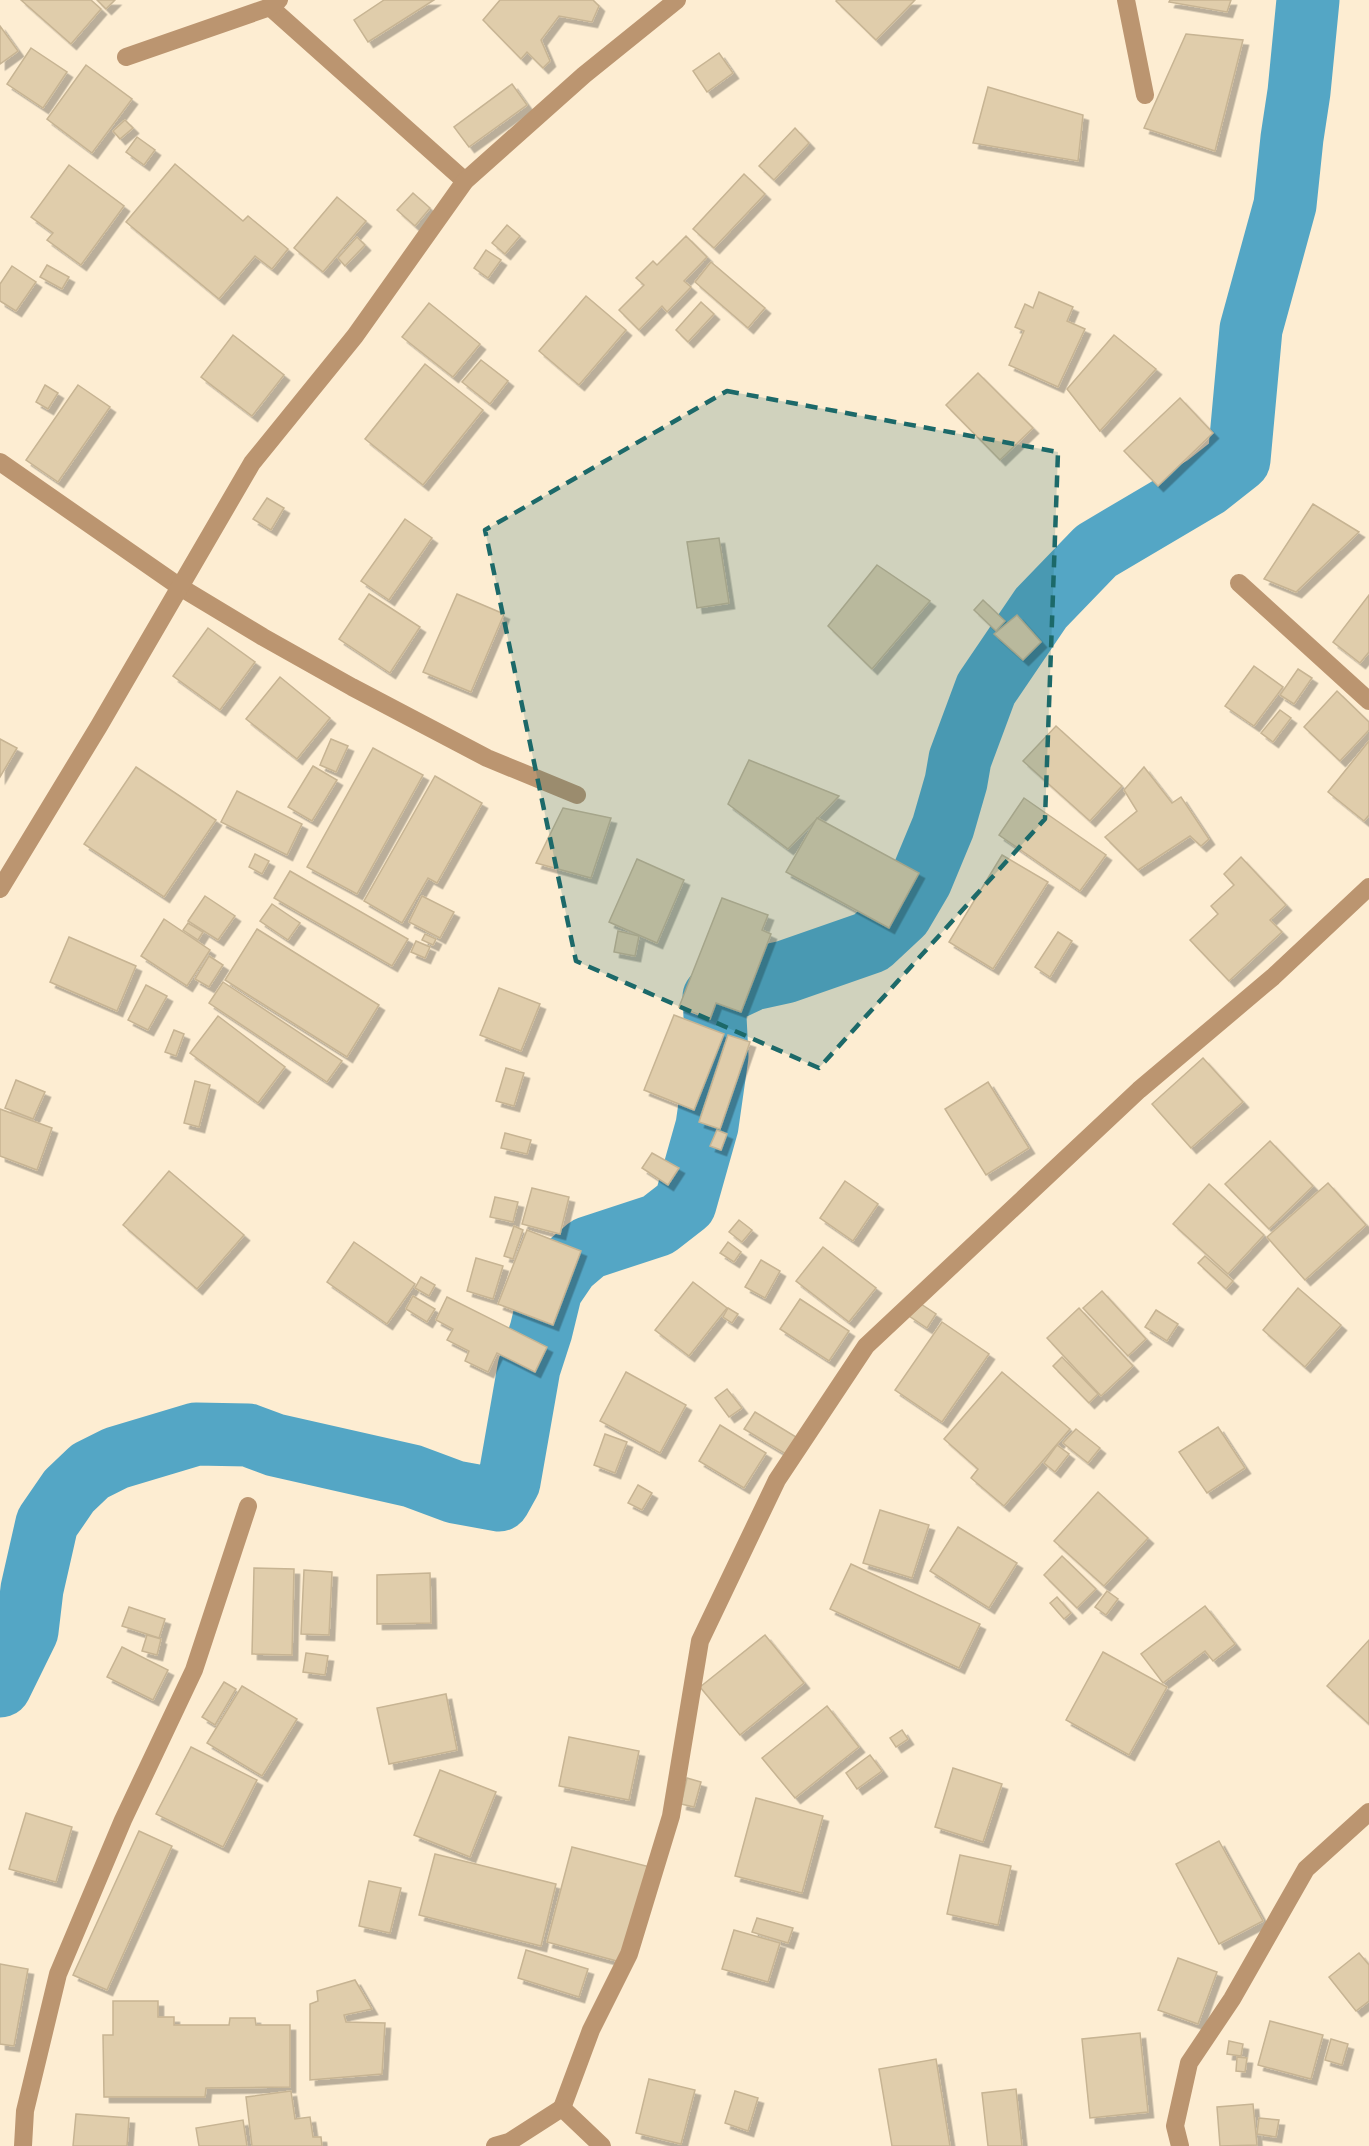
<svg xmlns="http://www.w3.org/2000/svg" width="1369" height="2146" viewBox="0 0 1369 2146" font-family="'Sofia Sans Condensed',sans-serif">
<defs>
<filter id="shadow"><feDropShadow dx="5.5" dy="5.5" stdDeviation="0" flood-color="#0004"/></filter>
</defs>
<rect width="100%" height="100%" fill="#fdedd2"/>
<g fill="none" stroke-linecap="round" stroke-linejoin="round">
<!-- river -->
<polyline stroke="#54a6c5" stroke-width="63" points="0,1686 27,1631 32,1589 47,1523 69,1491 90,1471 116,1458 196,1434 248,1435 275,1445 412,1476 455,1492 499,1500 509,1482 529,1368 541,1331 551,1290 568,1265 588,1248 658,1225 685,1204 707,1126 717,1056 714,997 753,979 785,972 871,942 901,914 921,880 943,827 956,782 960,759 986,689 1041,608 1096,551 1206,486 1239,460 1251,329 1285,205 1292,138 1299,92 1308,0"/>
</g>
<!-- building -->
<g fill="#e0cdab" stroke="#c7b493" stroke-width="1.5" filter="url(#shadow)">
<polygon points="21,0 91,0 101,9 71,44"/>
<polygon points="97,0 115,0 106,9"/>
<polygon points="384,0 434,0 368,42 354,20"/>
<polygon points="500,0 593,0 599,6 592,22 559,16 541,40 550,61 543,68 527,52 521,59 483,20"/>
<polygon points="837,0 915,0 876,40 836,1"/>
<polygon points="1170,0 1231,0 1227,12 1169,2"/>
<polygon points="0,26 18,51 0,64"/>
<polygon points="1186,34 1243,40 1215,151 1144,128"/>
<polygon points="31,48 67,72 43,108 7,84"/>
<polygon points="719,53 733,73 707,92 693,71"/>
<polygon points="86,65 132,99 92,153 47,119"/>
<polygon points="512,84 527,105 469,147 454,127"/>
<polygon points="988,87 1083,115 1078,161 973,143"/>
<polygon points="125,120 133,128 120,139 113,131"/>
<polygon points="795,128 809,143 774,180 759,166"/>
<polygon points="137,137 155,150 144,165 126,152"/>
<polygon points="175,164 243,221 248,216 288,249 272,269 255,256 219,299 126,222"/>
<polygon points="69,165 124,206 81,265 47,240 53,233 31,217"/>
<polygon points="744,174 765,194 714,248 693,229"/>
<polygon points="413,193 430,208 415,226 397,210"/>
<polygon points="337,197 366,221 323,272 294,248"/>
<polygon points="507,225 520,236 505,254 492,243"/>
<polygon points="686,236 707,257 684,281 691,287 667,312 662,306 639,330 619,310 644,285 636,278 653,261 657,265"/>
<polygon points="357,237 365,245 345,266 338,258"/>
<polygon points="486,250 501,260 488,278 474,268"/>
<polygon points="711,262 765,308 748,328 695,282"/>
<polygon points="47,265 69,277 62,289 40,277"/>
<polygon points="12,266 36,282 16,311 0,301 0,284"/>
<polygon points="1039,292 1073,307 1067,321 1085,329 1058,387 1009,365 1024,331 1015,327 1025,304 1033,308"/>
<polygon points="586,296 626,330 579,385 539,351"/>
<polygon points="701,302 714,314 688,342 676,330"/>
<polygon points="429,303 480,344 453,377 402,337"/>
<polygon points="233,335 284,375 252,416 201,377"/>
<polygon points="1114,335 1156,369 1100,431 1067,389"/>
<polygon points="481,360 508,381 490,404 462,382"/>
<polygon points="425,364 483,410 423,485 365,439"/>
<polygon points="978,373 1033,428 1000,460 946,405"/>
<polygon points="45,385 58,393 48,409 36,402"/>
<polygon points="78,385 110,407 58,482 26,460"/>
<polygon points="1180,398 1213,433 1158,486 1124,451"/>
<polygon points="267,498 284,508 271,530 253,519"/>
<polygon points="1313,504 1359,532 1296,592 1264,579"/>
<polygon points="405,519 432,538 389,600 361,581"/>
<polygon points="719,538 729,603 697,608 687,542"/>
<polygon points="877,565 930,601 872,669 828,626"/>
<polygon points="369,594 420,627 390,673 339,639"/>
<polygon points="457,594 504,614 471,692 423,672"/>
<polygon points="1369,595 1369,652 1360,663 1333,642"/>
<polygon points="983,600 1005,621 996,631 974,610"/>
<polygon points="1017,615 1041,642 1023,660 994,634"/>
<polygon points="208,628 255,662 220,710 173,676"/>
<polygon points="1254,666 1283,687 1254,726 1225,706"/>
<polygon points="1298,669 1312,678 1294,704 1280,695"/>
<polygon points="280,677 330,718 297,759 246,719"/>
<polygon points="1337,691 1369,722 1369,730 1340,761 1304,727"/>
<polygon points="1280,710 1291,718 1273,742 1261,733"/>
<polygon points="1056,726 1122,786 1090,821 1023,761"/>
<polygon points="0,739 17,748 0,777"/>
<polygon points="331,739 348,746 336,772 320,765"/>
<polygon points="1369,741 1369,815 1364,821 1328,792"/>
<polygon points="373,748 423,775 357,894 307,867"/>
<polygon points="749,760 839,796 788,849 728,804"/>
<polygon points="313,766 337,780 312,821 288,807"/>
<polygon points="136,767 216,820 164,897 84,844"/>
<polygon points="1144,767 1172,803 1181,797 1209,839 1201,846 1190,836 1138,870 1105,837 1137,811 1124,790"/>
<polygon points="435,776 482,803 437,883 428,878 402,923 364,901"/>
<polygon points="237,791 302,824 287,855 221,822"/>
<polygon points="1024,798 1106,855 1080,891 999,835"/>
<polygon points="563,808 611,818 591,878 536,863"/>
<polygon points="817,818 919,873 889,928 786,872"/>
<polygon points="255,854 269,861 262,874 249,867"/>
<polygon points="1002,855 1048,882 993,969 949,942"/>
<polygon points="1241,857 1286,905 1270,920 1282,932 1229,981 1190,940 1218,914 1211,906 1234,885 1224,874"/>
<polygon points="637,859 684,880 657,943 609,922"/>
<polygon points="290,871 408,939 392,966 274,898"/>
<polygon points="205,896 235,916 218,940 188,921"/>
<polygon points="422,896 454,912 440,938 409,922"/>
<polygon points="722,898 768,915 762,930 771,934 741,1012 716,1003 710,1019 679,1007"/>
<polygon points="272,904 300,923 288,940 260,921"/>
<polygon points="164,919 210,950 187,986 141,956"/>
<polygon points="188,923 203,932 198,940 183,930"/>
<polygon points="257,929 379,1005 347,1057 225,980"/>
<polygon points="618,931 639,936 635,956 614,952"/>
<polygon points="1058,932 1072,941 1050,977 1035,967"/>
<polygon points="425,934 436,939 433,945 422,940"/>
<polygon points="69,937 136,966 117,1011 50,982"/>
<polygon points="416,941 430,947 425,958 411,952"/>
<polygon points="209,956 223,965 209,987 195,979"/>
<polygon points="223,982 342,1061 327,1082 209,1003"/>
<polygon points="146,985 167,996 148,1030 128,1020"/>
<polygon points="499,988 540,1004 521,1051 480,1035"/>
<polygon points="674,1015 724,1034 694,1110 644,1090"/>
<polygon points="218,1016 285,1067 258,1103 190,1053"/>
<polygon points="174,1030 184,1034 176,1056 165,1052"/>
<polygon points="728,1035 750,1042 720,1129 699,1122"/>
<polygon points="1203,1058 1243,1102 1191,1148 1152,1104"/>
<polygon points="506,1068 524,1073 514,1106 496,1101"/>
<polygon points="16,1080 45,1092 33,1119 5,1108"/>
<polygon points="195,1081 210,1085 199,1127 184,1123"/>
<polygon points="988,1082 1029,1148 986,1175 945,1109"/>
<polygon points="0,1109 52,1128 37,1170 0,1156"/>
<polygon points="717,1130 727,1134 721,1150 710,1146"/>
<polygon points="505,1133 531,1140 527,1154 501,1148"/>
<polygon points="1270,1141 1313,1186 1269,1229 1225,1184"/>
<polygon points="652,1153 679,1168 668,1185 642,1168"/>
<polygon points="169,1171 244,1235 197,1289 123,1225"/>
<polygon points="845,1181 878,1204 853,1241 820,1218"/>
<polygon points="1328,1183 1366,1225 1305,1280 1267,1237"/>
<polygon points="1209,1184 1264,1235 1228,1274 1173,1224"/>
<polygon points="532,1188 569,1197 560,1234 522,1224"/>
<polygon points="495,1197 518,1202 513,1222 490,1217"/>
<polygon points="739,1220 752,1230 742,1242 729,1232"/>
<polygon points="514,1226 523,1230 513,1259 504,1256"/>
<polygon points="527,1230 581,1251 553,1325 498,1304"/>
<polygon points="354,1242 415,1284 387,1324 327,1282"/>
<polygon points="728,1242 741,1252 734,1262 720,1253"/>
<polygon points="823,1247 876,1288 849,1322 796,1281"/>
<polygon points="1205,1256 1233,1281 1226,1289 1198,1263"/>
<polygon points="476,1258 503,1266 493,1299 467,1291"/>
<polygon points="761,1260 780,1271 765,1298 745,1287"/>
<polygon points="421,1277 435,1285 429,1296 415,1288"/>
<polygon points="693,1282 727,1308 689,1356 655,1330"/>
<polygon points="1298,1288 1341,1325 1305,1367 1263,1330"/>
<polygon points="1102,1291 1146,1339 1128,1356 1083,1308"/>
<polygon points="413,1296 435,1309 427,1322 406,1309"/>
<polygon points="447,1297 547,1347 535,1372 497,1353 488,1372 465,1361 469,1351 447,1340 453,1329 436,1320"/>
<polygon points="800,1299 849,1331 829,1361 780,1329"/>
<polygon points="918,1302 936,1314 927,1328 909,1316"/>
<polygon points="728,1308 738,1314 732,1323 723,1317"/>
<polygon points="1079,1308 1133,1366 1101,1396 1047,1338"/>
<polygon points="1156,1310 1178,1324 1167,1341 1145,1327"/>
<polygon points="942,1322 989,1354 942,1422 895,1390"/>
<polygon points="1062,1357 1098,1394 1089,1403 1053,1366"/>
<polygon points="626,1372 686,1405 660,1453 600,1421"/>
<polygon points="1002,1372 1070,1429 1004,1506 971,1478 978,1469 944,1439"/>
<polygon points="727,1389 742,1408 729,1417 715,1398"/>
<polygon points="755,1412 801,1440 791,1457 744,1429"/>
<polygon points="720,1425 766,1453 744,1488 699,1461"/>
<polygon points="1218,1427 1245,1468 1207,1493 1179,1452"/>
<polygon points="1076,1429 1100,1448 1088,1463 1063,1443"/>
<polygon points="605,1434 627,1442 615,1473 594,1465"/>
<polygon points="1057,1445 1069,1454 1055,1472 1044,1463"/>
<polygon points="638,1485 652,1493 642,1510 628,1503"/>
<polygon points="1098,1492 1148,1538 1104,1586 1054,1541"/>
<polygon points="880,1510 929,1525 912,1578 863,1563"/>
<polygon points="958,1527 1017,1563 989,1608 930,1571"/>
<polygon points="1062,1556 1096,1589 1077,1608 1044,1575"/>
<polygon points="851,1564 980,1624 959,1668 830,1609"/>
<polygon points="254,1568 294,1569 292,1655 252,1654"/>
<polygon points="304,1570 332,1572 329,1635 301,1634"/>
<polygon points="430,1573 431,1623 377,1624 377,1575"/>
<polygon points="1107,1591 1118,1599 1106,1615 1095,1607"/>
<polygon points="1057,1597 1071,1613 1064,1619 1050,1603"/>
<polygon points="1205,1606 1235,1644 1213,1661 1205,1651 1163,1683 1141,1654"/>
<polygon points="129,1607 165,1619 159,1638 122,1626"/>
<polygon points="147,1635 161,1639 157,1655 142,1651"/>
<polygon points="765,1635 804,1683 740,1735 700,1687"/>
<polygon points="1369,1640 1369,1724 1327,1686"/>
<polygon points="122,1647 168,1670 153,1700 107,1677"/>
<polygon points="1103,1652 1167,1687 1129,1755 1066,1720"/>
<polygon points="306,1653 328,1656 325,1675 303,1672"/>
<polygon points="224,1682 236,1689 215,1725 202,1717"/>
<polygon points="242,1686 297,1719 262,1776 207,1743"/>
<polygon points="446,1694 457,1750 389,1764 377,1708"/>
<polygon points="827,1706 859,1747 795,1798 762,1758"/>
<polygon points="902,1730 908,1739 896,1747 890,1738"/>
<polygon points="569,1737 639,1751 629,1800 559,1786"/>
<polygon points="191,1747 257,1780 223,1847 156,1814"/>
<polygon points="870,1755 882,1771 857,1789 846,1773"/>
<polygon points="953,1768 1002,1784 983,1842 935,1827"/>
<polygon points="440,1770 496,1792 470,1857 414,1835"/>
<polygon points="687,1778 701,1782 694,1807 681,1804"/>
<polygon points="756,1798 823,1816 802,1893 735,1876"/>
<polygon points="26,1813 72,1827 56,1882 9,1869"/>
<polygon points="139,1831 172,1846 107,1990 73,1975"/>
<polygon points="1219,1841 1263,1921 1219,1944 1176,1864"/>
<polygon points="572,1847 650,1867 624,1963 547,1942"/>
<polygon points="435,1854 556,1884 541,1946 419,1915"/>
<polygon points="960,1855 1011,1866 998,1925 947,1914"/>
<polygon points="369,1881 401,1888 390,1933 359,1926"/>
<polygon points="757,1918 793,1928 788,1943 752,1932"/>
<polygon points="734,1930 780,1943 768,1982 722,1969"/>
<polygon points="526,1950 588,1969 579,1997 518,1978"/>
<polygon points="1359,1953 1369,1965 1369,2001 1356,2011 1329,1977"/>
<polygon points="1178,1958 1217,1972 1198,2024 1158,2010"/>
<polygon points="0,1964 28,1969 14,2046 0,2044"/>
<polygon points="355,1980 372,2009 344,2015 346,2022 385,2023 382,2074 310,2080 310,2004 318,2001 317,1991"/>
<polygon points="113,2001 158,2001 158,2017 174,2017 174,2025 229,2025 230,2018 255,2018 256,2025 290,2025 290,2087 206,2088 205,2097 104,2097 103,2035 113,2035"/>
<polygon points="1270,2021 1323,2035 1311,2079 1258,2065"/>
<polygon points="1140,2033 1148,2112 1090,2118 1082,2039"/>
<polygon points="1331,2039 1348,2044 1342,2065 1325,2060"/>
<polygon points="1229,2041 1243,2044 1241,2056 1227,2054"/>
<polygon points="1237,2057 1247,2058 1245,2072 1236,2071"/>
<polygon points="936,2059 950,2146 892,2146 879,2069"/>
<polygon points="649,2079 695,2090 681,2144 636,2133"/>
<polygon points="1016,2089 1022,2146 988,2146 982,2093"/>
<polygon points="291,2091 295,2119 310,2117 313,2137 321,2137 322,2146 252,2146 246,2097"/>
<polygon points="735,2091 758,2098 748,2131 725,2123"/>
<polygon points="1253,2104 1257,2145 1220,2146 1217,2107"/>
<polygon points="76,2114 129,2118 127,2146 73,2146"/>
<polygon points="1259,2118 1279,2120 1276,2137 1257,2134"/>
<polygon points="243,2120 247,2146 199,2146 196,2128"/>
</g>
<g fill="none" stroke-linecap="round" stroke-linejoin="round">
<!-- minor -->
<g stroke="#bb9570" stroke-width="18">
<polyline points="1126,0 1145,95"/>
<polyline points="270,7 465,181"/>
<polyline points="126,57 270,7 279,0"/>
<polyline points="0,462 180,587 263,637 352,687 487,758 577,795"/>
<polyline points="1239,583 1369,701"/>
<polyline points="0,889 99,726 252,463 355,336 465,181 584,75 677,0"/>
<polyline points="562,2108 591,2030 629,1954 671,1816 700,1641 777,1480 866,1346 1139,1090 1273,977 1369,887"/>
<polyline points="23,2146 25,2111 58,1974 123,1820 194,1670 248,1506"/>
<polyline points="495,2146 509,2142 562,2108 602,2146"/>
<polyline points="1180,2146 1175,2126 1189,2063 1232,1999 1306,1869 1369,1812"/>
</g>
</g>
<!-- marked area -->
<path fill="#1c6969" fill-opacity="0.2" stroke="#1c6969" stroke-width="4.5" stroke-dasharray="12 8" stroke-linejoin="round" d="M727,391L1058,452L1045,819L819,1068L576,961L485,530Z"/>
</svg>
